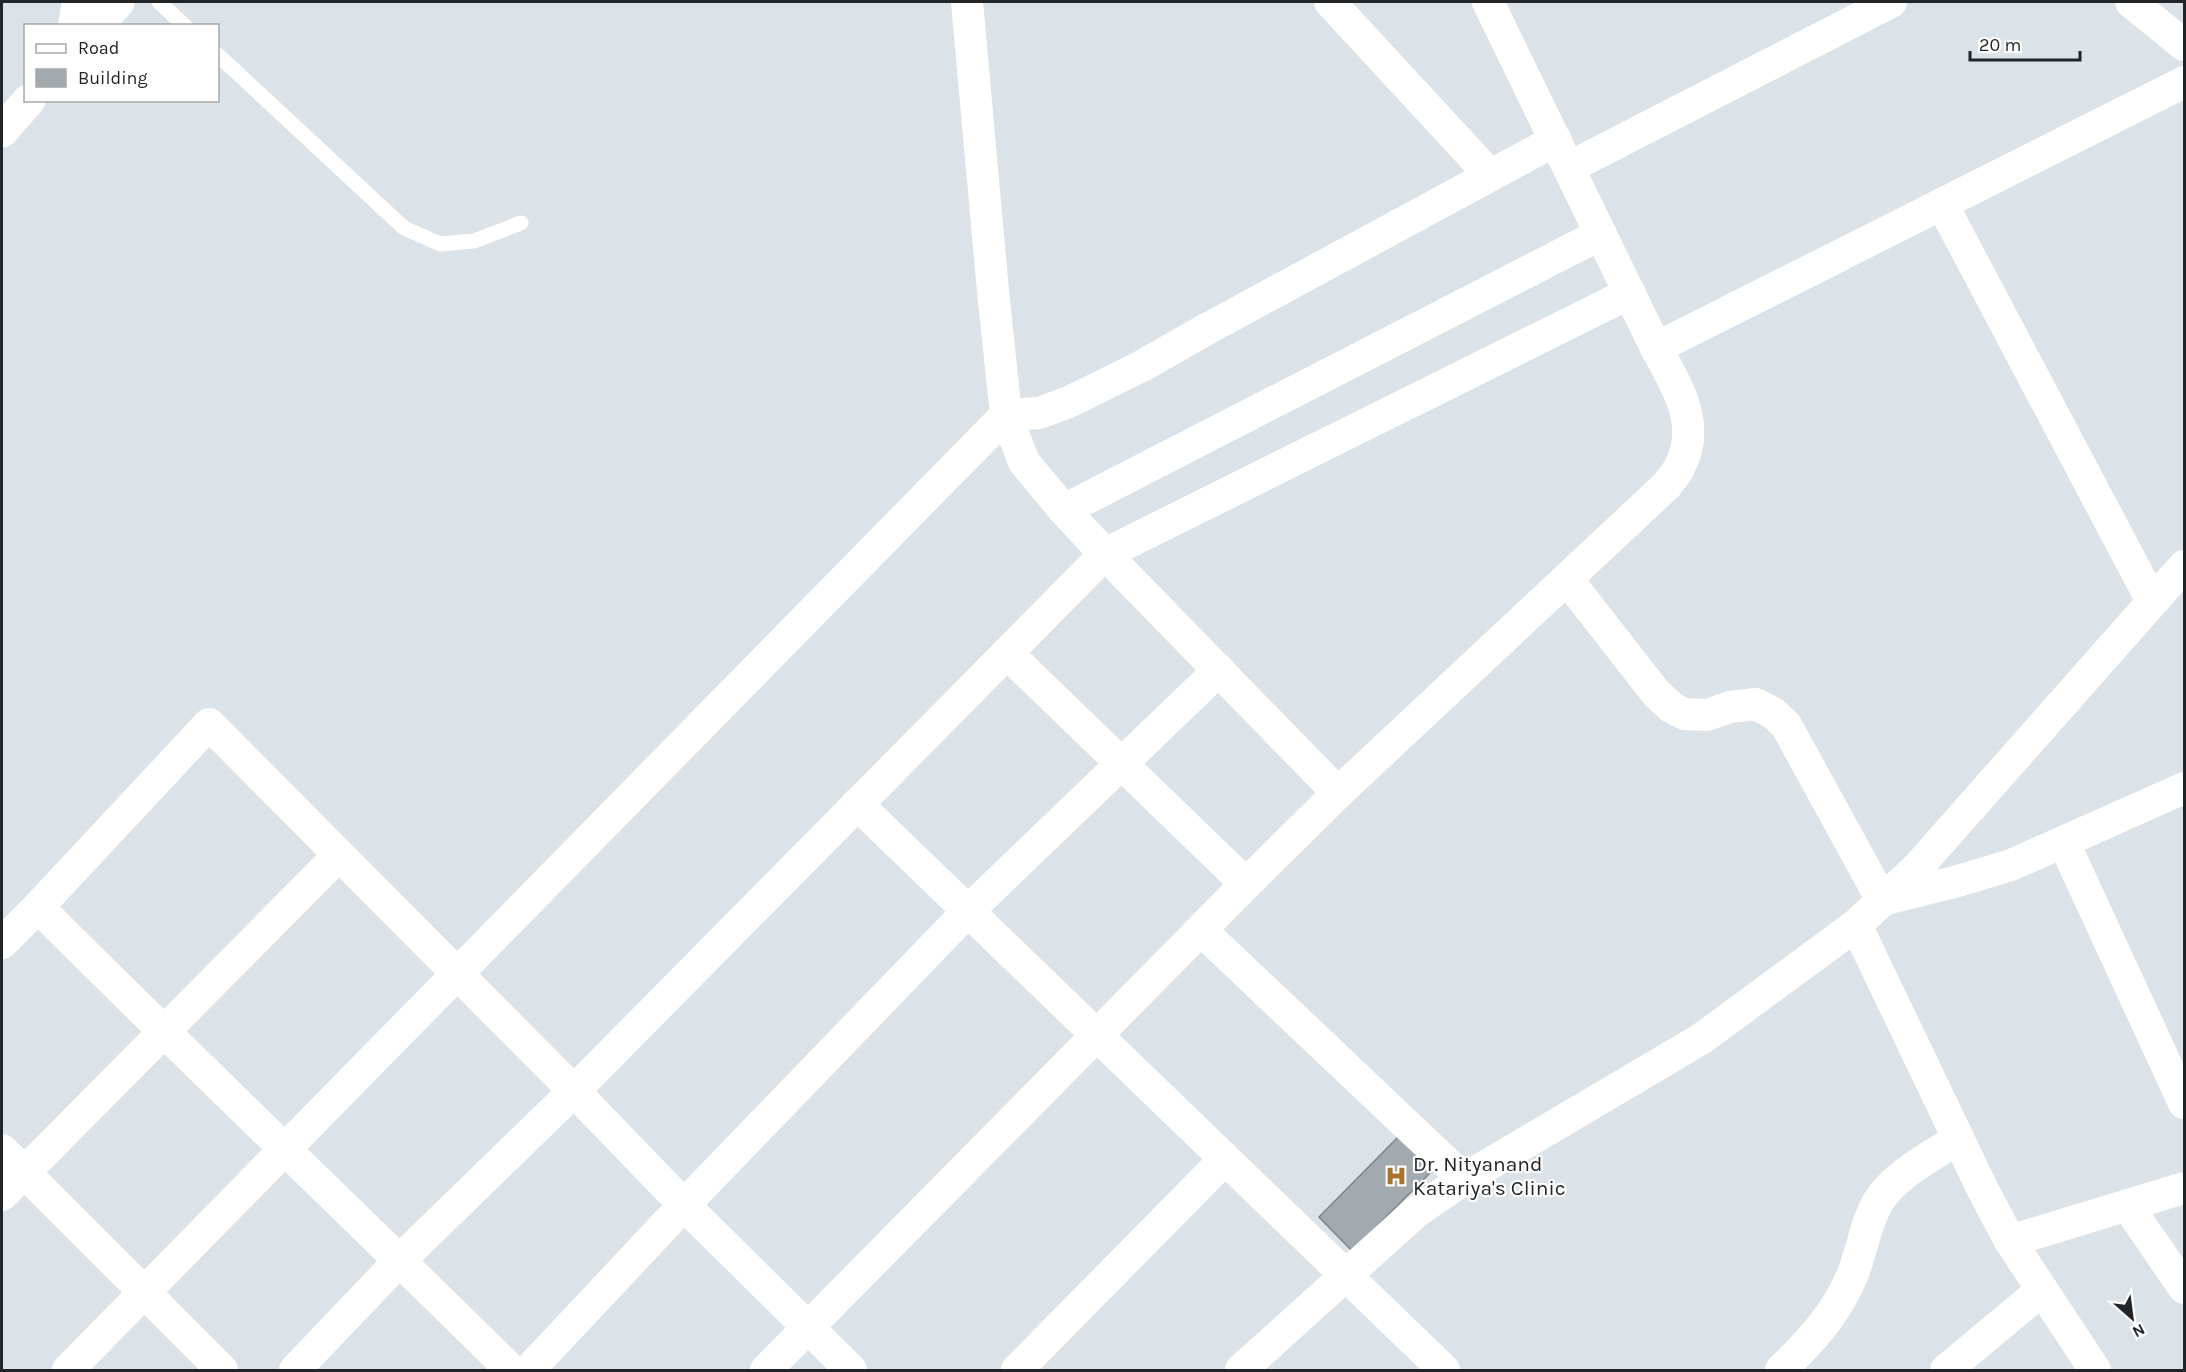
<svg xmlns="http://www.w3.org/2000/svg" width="2186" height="1372" viewBox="0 0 2186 1372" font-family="Karla,sans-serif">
<rect width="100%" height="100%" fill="#dbe2e8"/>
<!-- building -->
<polygon fill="#a2a9af" stroke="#7e848a" stroke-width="1.5" points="1398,1137 1432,1171 1352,1251 1319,1217"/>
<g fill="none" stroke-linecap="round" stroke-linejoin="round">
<!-- service -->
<g stroke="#fff" stroke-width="15">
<polyline points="159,2 185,26"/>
<polyline points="218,55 404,228 440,244 474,241 521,223"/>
</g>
<!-- minor -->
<g stroke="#fff" stroke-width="32">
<polyline points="967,2 993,291 1006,415 1024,462 1064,510 1105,554 1338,793"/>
<polyline points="1330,2 1490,175"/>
<polyline points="2131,2 2184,45"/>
<polyline points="74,26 78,2"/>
<polyline points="1570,167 1891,2"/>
<polyline points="1942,204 2152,601"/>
<polyline points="1656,348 2184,82"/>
<polyline points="1064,510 1601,234"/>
<polyline points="1567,579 1656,693 1671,707 1684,714 1707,715 1730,707 1756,704 1773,713 1786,725 1882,900 1958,881 2011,865 2184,788"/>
<polyline points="1007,653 1246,884"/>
<polyline points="857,804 1444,1370"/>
<polyline points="2064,843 2184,1103"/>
<path d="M38,907C194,1063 354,1215 511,1370"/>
<polyline points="1856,925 1982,1188 2010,1241 2095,1370"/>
<polyline points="1202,931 1464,1179"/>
<polyline points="2,943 38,907 209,724 574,1091 684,1205 851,1370"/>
<polyline points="2,1150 222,1370"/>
<polyline points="2,1195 339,855"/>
<polyline points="2127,1205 2184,1288"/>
<polyline points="2010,1241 2184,1188"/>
<polyline points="68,1370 1006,415 1039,413 1069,402 1142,366 1205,330 1556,140"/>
<polyline points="295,1370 400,1260 574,1091 1105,554 1630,293"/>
<polyline points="529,1370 684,1205 968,911 1219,670"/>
<path d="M766,1370L1246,884L1338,793L1667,485C1671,479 1677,473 1680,466C1702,423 1676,385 1656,348L1488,2"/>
<polyline points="1017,1370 1225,1159"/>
<polyline points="1241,1370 1416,1212 1464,1179 1701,1039 1856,925 1917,868 2184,566"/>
<path d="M1781,1370C1810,1342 1836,1314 1852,1276C1862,1252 1865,1224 1878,1202C1896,1173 1931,1157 1958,1139"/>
<polyline points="1946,1370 2042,1290"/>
</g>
<!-- tertiary -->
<g stroke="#fff" stroke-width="33">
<polyline points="96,26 118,2"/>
<polyline points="2,131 29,100"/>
</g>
</g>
<!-- icons -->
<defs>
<symbol id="hospital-bare" viewBox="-9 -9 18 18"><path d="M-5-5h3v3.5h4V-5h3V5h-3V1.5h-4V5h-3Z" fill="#aa722f" stroke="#fff" stroke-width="2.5" paint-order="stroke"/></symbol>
</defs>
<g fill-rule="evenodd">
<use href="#hospital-bare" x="1381" y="1161" width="30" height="30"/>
</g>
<g text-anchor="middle" stroke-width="4.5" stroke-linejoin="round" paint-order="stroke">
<!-- poi labels -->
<g font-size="21" fill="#222527" stroke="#fff" text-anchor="start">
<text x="1413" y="1171">Dr. Nityanand<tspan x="1413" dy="24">Katariya's Clinic</tspan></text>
</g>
</g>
<!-- border -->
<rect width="2186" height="1372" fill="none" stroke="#222527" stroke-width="6"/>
<!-- legend -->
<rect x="24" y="24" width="195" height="78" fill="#ffffff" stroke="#a7a8a9" stroke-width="1.5"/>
<rect x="36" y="44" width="30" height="9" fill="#ffffff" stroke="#a7a8a9" stroke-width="1.5"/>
<text x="78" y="54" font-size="18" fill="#222527">Road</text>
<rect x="36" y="69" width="30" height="18" fill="#a2a9af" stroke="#a7a8a9" stroke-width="1.5"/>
<text x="78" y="84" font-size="18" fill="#222527">Building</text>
<!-- north arrow -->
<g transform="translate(2132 1318) rotate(152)" stroke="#ffffff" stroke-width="4.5" paint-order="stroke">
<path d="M0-4.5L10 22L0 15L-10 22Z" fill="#222527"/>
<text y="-9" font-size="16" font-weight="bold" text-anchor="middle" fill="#222527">N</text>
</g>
<!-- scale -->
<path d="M1970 51v9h110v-9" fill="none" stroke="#222527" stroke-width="3"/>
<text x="1979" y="51" font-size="18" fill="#222527" stroke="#ffffff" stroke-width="4.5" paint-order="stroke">20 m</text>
</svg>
